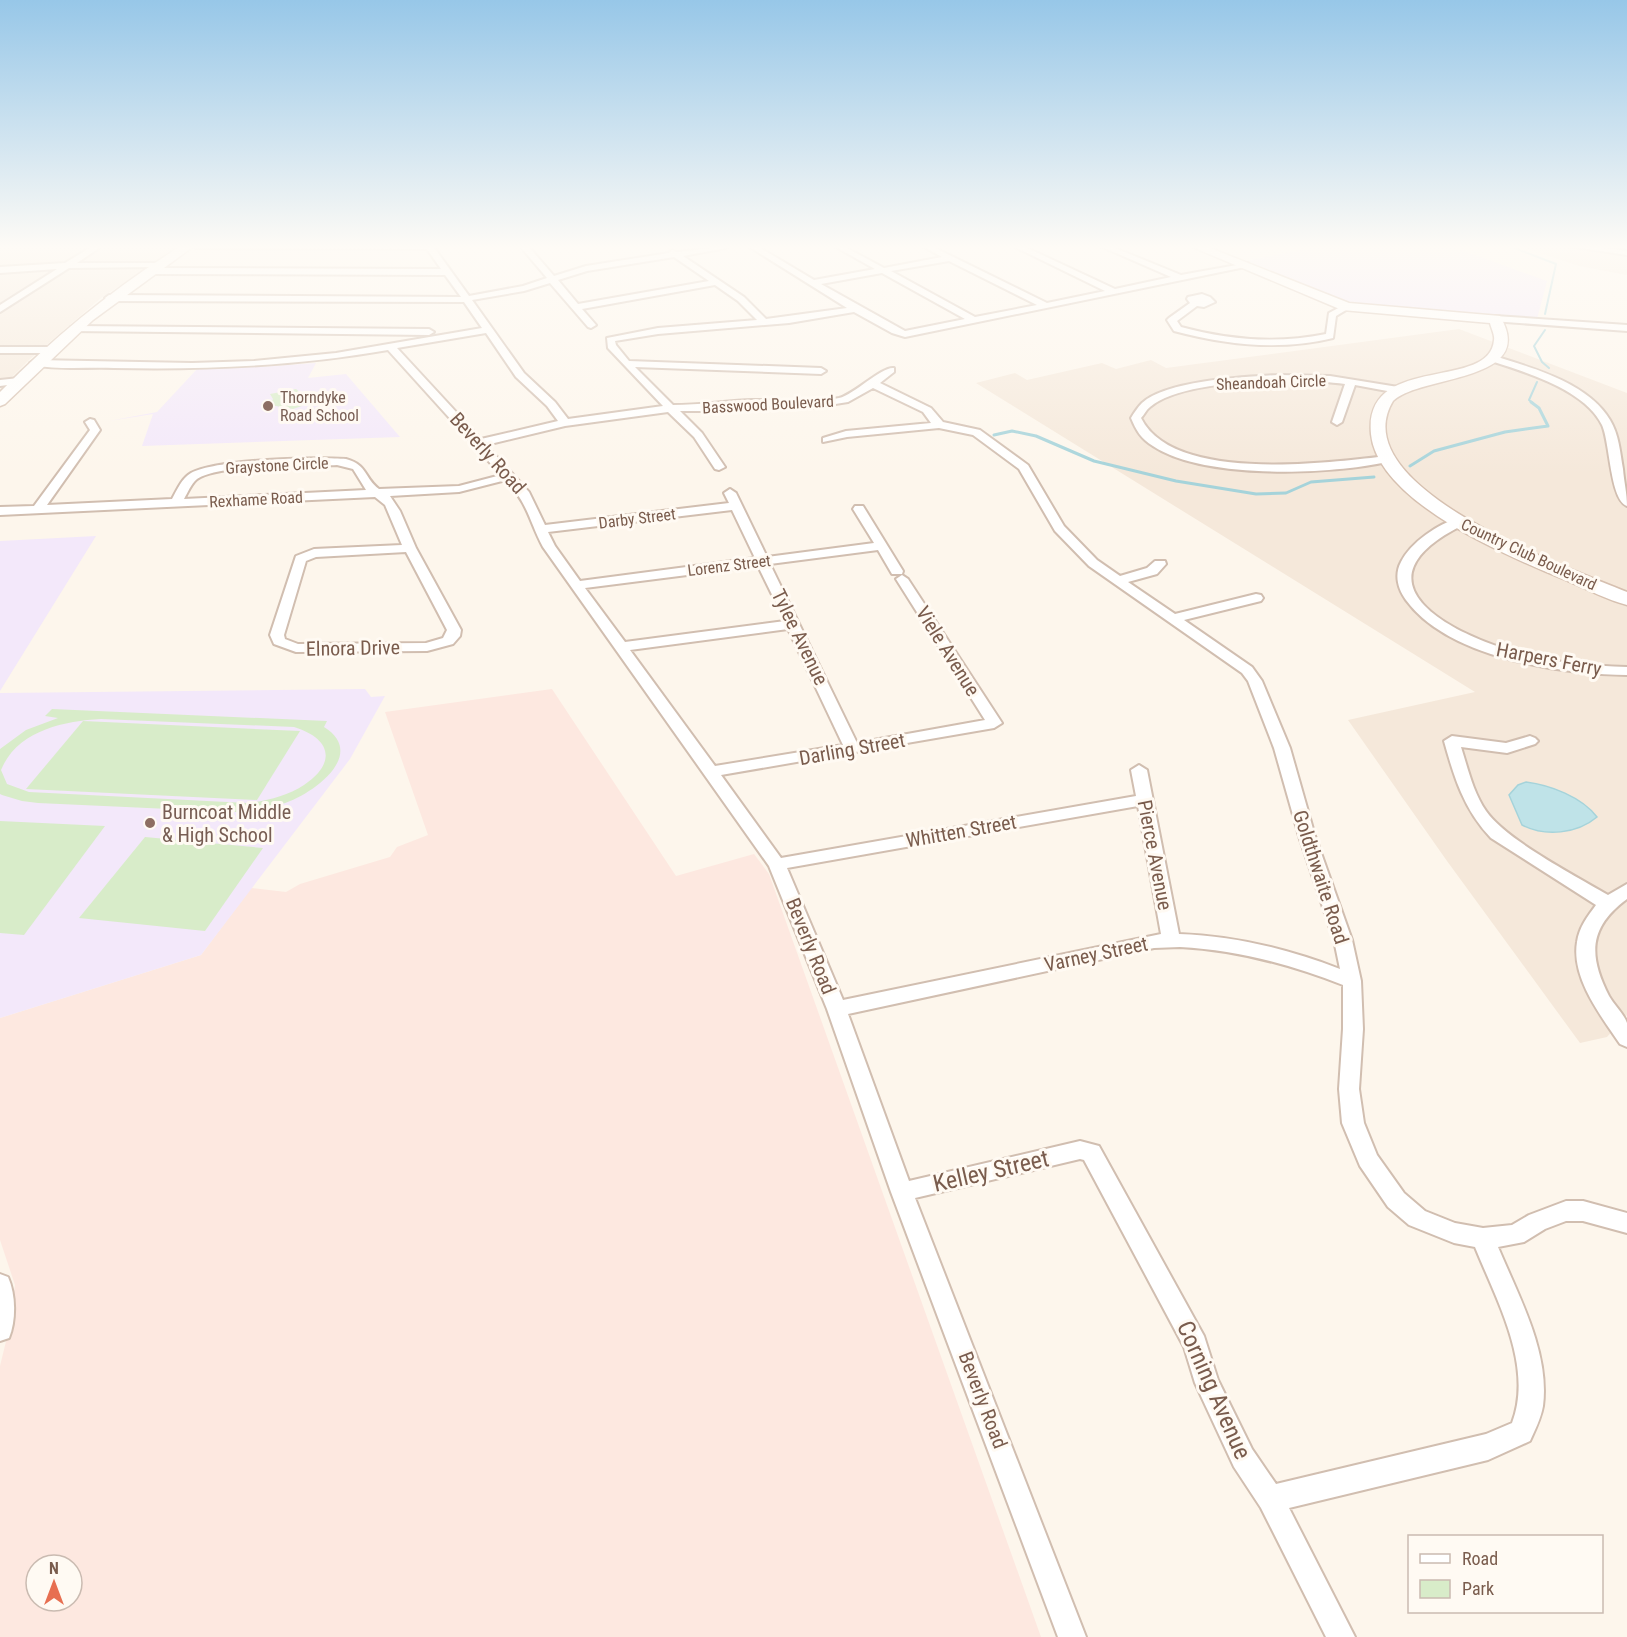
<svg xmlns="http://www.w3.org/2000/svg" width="1627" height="1637" viewBox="0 0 1627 1637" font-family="'Roboto Condensed',sans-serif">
<rect width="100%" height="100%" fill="#fdf6ec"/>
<!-- residential -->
<g fill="#f5e8da">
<polygon points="0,246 180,246 101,298 30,359 0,389"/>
<polygon points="1518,246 1627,246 1627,275 1579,266"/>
<polygon points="1459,329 1627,393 1627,1015 1607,1037 1580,1043 1447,861 1348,720 1475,692 976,383 1015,373 1027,380 1102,363 1116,369 1151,360 1166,368"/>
</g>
<!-- commercial -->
<path fill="#fde8e0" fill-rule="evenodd" d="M552,689L676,876L754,854L769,874L1041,1637H0V1366L9,1329L15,1285L0,1240V1018L201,955L251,888L286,892L300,884L390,857L397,847L428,835L385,712ZM36,1565H72V1601H36Z"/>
<!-- education -->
<g fill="#f3e8fa">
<polygon points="1321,246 1450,246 1547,281 1537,319 1357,306 1246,261"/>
<polygon points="316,363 308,378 346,374 400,437 142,446 153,414 109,421 157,412 198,368 260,367"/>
<polygon points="96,536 0,691 0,541"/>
<polygon points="365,689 371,697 385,696 350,759 201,955 0,1018 0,693"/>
</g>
<!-- green -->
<g fill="#d8ecc9" fill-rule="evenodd">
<polygon points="296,389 304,396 300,399 302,406 293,409 270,405 273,399 270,394"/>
<path d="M52,709L327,721L324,727C369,755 310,796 282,804C267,809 250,810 235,812L38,803L22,801L2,795L0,794V749L26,730L58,718L45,716ZM101,719L294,727C330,738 338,762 304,785C287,796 267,801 247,803L29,792L7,784L1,770C17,731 63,721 101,719Z"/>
<polygon points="83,721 300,731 257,800 26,789"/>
<polygon points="0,821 105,826 24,935 0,933"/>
<polygon points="145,837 263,848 205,931 79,918"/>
</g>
<!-- water -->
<path fill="#bfe3e8" stroke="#a5d3da" stroke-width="1.5" d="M1526,782C1550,785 1582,797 1597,817C1577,834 1545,837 1522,825L1509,795L1518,785Z"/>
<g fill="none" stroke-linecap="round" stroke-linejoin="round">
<!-- stream-far1 -->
<g stroke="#a5d3da" stroke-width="2">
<polyline points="1509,246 1556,264 1545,314"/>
<polyline points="1545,330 1534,346 1542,362 1549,368"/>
<polyline points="1533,403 1529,400 1537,382"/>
</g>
<!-- stream -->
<g stroke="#a5d3da" stroke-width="3">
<polyline points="994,435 1012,431 1036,436 1094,461 1176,481 1256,494 1286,493 1311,482 1374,477"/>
<polyline points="1410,466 1434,451 1505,432 1548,426 1539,408 1531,402"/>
</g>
<defs>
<g id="street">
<polygon points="93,246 102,246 77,263 158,263 162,265 158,267 69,268 0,312 0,305 57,269 0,273 0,267 65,263"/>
<path d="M192,246H433L469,296L523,286L547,278L520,246H528L554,276L586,266L669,253L672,250L677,252L730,246L726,248L683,256L744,297L766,319L847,308L748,246H757L814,280L875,269L834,246H843L884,268L942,257L922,246H931L1047,303L1105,291L1013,246H1023L1115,289L1171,277L1100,246H1110L1181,275L1248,263V267H1245L905,337L892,333L854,312L789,323L658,334L615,341L616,345L629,361L821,368L826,371L821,374L635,367L673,405C700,405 725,401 752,400C781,399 810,404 839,398C855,394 882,366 894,368V372L880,383L931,408L943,422L980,430L1028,465L1064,526L1097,560L1120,576L1147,568L1155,561H1165L1166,564L1157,574L1128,582L1175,614L1256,594L1261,595L1263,598L1261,601L1184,620L1252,667L1262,681L1290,748L1315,836L1352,940L1361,981L1363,1029L1359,1089L1364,1123L1377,1155L1404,1193L1425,1211L1455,1223L1483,1228L1512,1225L1529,1215L1566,1201H1583L1627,1213V1233L1583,1221H1566L1545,1229L1524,1242L1498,1247C1518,1295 1550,1352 1543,1406C1541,1418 1535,1430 1530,1441L1488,1460L1289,1508L1355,1637H1326L1261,1508L1234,1467L1195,1383L1184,1347L1084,1160L1080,1159L915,1198L1086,1637H1058L891,1192L827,1009L769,866L543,547C529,521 529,505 506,480L459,492L390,496L400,511L416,548L461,630L460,636L453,644L427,651L296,652L274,644L270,635L296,556L314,549L402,545L385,505L375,497L0,515V507L34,506L90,430L85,422L90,419L94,420L100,430L47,505L172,499C177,490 182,478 191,473C217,459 315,457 346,459C368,465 364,478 379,489L459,486L501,475L388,350C297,366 207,370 114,368C87,367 58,370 32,365L30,363L35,360L192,363L254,361L336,353L482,328L464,302L109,301L105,298L109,295L461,297L445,275L148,274L144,271L148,268L441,269L427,249L196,248ZM674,257L709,281L578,304L558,280L587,271ZM949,261L1037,305L975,317L891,271ZM882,273L965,319L905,331L821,284ZM550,283L588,327L591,328L596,325L582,309L715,285L738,301L757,320L658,328L607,338L608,348L663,406L568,419L555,402L524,373L472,300L524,291ZM486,333L516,377L547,406L558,421L481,439L397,348ZM873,388L923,412L931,423L846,431L823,438V442L847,437L939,428L973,435L1019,469L1055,531L1089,566L1242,673L1248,681L1274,748L1299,836L1334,940L1340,969C1288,949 1235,936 1179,934L1147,770L1139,765L1131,770L1136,796L781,858L721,775L994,728L1002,723L908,579L902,575L896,579L985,720L857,743L770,564L878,550L892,574H902L903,571L863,506H855L853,509L874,543L767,557L736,493L730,489L724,493L729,503L545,525L529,492L486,445L565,426L668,412L694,437L715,469L719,470L725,467L702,433L680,411H708L752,406L810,408L848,402ZM337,465L353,469L366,490L184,499C188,492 191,484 197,479C221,463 306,467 337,465ZM732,510L755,558L580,581L555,546L548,532ZM406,552L447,630L443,638L426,643L298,644L285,639L284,635L306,561L316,557ZM758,566L785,621L625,642L585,588ZM788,629L843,745L715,766L630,650ZM1138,806L1161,934L843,1000L787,868ZM1180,947C1237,950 1289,964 1343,985V1029L1339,1089L1342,1123L1360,1166L1388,1207L1409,1225L1454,1243L1475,1247C1496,1299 1534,1366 1512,1423L1486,1434L1276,1484L1252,1449L1218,1380L1204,1336L1099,1146L1080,1141L909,1181L848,1014L1154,948Z"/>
<polygon points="1568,246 1587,246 1627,251 1627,255"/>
<path d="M1202,294L1210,297L1215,302L1204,307L1197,306L1177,321L1181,327C1228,340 1277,344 1326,334L1329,313L1344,305L1351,307L1336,316L1333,338C1280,351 1226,345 1174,331L1167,320L1169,318L1190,303L1187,299L1188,297Z"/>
<polygon points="1495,316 1627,325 1627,331 1492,321 1490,319"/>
<polygon points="74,326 429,329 434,332 429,335 71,331 71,327"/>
<polygon points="0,347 49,347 54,350 49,353 0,353"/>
<path d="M1488,356H1494C1533,368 1588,383 1610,420C1619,435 1620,452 1623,469C1624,482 1627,493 1627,506C1610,500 1610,442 1602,425C1585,389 1522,371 1488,360Z"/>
<path d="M1278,375L1330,376L1398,387L1403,390L1398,393L1355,385L1342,422L1337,425L1332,422L1345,384C1301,378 1184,378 1150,407C1146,410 1144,415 1141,418C1173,483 1327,463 1387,456L1393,459L1391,461C1333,475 1204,480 1153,446C1141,439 1136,430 1131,418C1134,413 1138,407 1142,403C1168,380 1244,377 1278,375Z"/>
<polygon points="19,378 23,379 23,383 0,386 0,380"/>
<path d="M1459,518L1463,519V525C1348,582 1451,635 1522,654C1556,663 1592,666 1627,667V675C1561,674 1448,658 1406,600C1398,589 1394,575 1401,562C1411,542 1438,524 1459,518Z"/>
<path d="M1452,736L1506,743L1530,736L1535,738L1538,741L1535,744L1507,753L1461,747C1468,769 1473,792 1486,811C1506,840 1576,876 1608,895L1627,884V899C1589,927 1588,955 1609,996C1614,1005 1624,1014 1627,1023C1627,1030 1627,1040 1627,1047L1620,1044C1601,1016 1571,978 1577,942C1579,927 1588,916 1596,905L1491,838C1464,810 1454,777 1444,741Z"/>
<path d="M0,1274L8,1277C16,1295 16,1321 9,1338L0,1341Z"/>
</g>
<g id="secondary">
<path d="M181,246H194L93,320L5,404L0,406V392C55,336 114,288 181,246Z"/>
<path d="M1190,246H1205L1349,303L1500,316C1539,383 1421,374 1393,401C1341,488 1572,569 1627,592V605C1607,600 1587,589 1568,581C1512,558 1378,503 1371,434C1363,352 1490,392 1494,340C1495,335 1491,328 1490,323L1342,310Z"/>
</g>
</defs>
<!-- street casing -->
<use href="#street" stroke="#d1beb0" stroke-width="4"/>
<!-- secondary casing -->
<use href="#secondary" stroke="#d6c0b0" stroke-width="3"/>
<!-- street -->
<use href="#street" fill="#fff" fill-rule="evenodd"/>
<!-- secondary -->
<use href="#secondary" fill="#fff" fill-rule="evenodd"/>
</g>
<!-- sky -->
<linearGradient id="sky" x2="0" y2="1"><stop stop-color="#97c7e8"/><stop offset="0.52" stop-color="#fefbf6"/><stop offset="1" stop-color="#fefbf6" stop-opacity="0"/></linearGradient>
<rect width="1627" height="475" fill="url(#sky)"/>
<!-- markers -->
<g fill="#8d6e63" stroke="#fffaf3" stroke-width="2">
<circle cx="268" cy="406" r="6"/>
<circle cx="150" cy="823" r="6"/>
</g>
<g text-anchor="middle" stroke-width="6" stroke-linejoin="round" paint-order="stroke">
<!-- far-street labels -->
<g font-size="16" fill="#7a5c4d" stroke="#fffaf3">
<text transform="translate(1271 382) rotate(-2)" y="6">Sheandoah Circle</text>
<text transform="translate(768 404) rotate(-3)" y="6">Basswood Boulevard</text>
<text transform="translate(277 465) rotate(-3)" y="6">Graystone Circle</text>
<text transform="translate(256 499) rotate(-3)" y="6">Rexhame Road</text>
<text transform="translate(637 518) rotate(-7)" y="6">Darby Street</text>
<text transform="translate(1529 554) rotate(25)" y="6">Country Club Boulevard</text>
<text transform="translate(729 565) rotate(-7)" y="6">Lorenz Street</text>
</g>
<!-- far-education labels -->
<g font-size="16" fill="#785e54" stroke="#fffaf3" text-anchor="start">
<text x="280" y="403">Thorndyke<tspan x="280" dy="18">Road School</tspan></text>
</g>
<!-- street labels -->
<g font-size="20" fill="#7a5c4d" stroke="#fffaf3">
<text transform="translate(488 453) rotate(48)" y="7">Beverly Road</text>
<text transform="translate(800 637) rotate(64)" y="7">Tylee Avenue</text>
<text transform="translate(353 648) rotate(-1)" y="7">Elnora Drive</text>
<text transform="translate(948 651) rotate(58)" y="7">Viele Avenue</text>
<text transform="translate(1549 659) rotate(11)" y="7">Harpers Ferry</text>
<text transform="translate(852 749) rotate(-10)" y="7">Darling Street</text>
<text transform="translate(961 831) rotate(-10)" y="7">Whitten Street</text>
<text transform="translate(1155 855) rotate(79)" y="7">Pierce Avenue</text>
<text transform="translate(1321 877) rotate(72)" y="7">Goldthwaite Road</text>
<text transform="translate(811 946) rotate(68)" y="7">Beverly Road</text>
<text transform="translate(1096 954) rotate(-12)" y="7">Varney Street</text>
<text transform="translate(983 1400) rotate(69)" y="7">Beverly Road</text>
</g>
<!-- education labels -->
<g font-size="20" fill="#785e54" stroke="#fffaf3" text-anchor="start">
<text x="162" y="819">Burncoat Middle<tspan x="162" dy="23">&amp; High School</tspan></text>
</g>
<!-- near-street labels -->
<g font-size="24" fill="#7a5c4d" stroke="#fffaf3">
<text transform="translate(991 1171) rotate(-13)" y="8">Kelley Street</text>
<text transform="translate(1214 1390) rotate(66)" y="8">Corning Avenue</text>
</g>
</g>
<!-- legend -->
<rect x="1408" y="1535" width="195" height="78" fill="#fffaf3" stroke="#cabbb1" stroke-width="1.5"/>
<rect x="1420" y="1554" width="30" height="9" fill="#ffffff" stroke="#cabbb1" stroke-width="1.5"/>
<text x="1462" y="1565" font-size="18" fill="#7a5c4d">Road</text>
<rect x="1420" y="1580" width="30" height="18" fill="#d8ecc9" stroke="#cabbb1" stroke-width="1.5"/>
<text x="1462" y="1595" font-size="18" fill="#7a5c4d">Park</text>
<!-- north arrow -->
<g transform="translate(54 1583)"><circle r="28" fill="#fffaf3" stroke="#cabbb1" stroke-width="1.5"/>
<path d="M0-4.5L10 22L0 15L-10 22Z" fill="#e76f51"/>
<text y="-9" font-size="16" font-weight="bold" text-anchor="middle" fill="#7a5c4d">N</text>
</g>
</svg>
